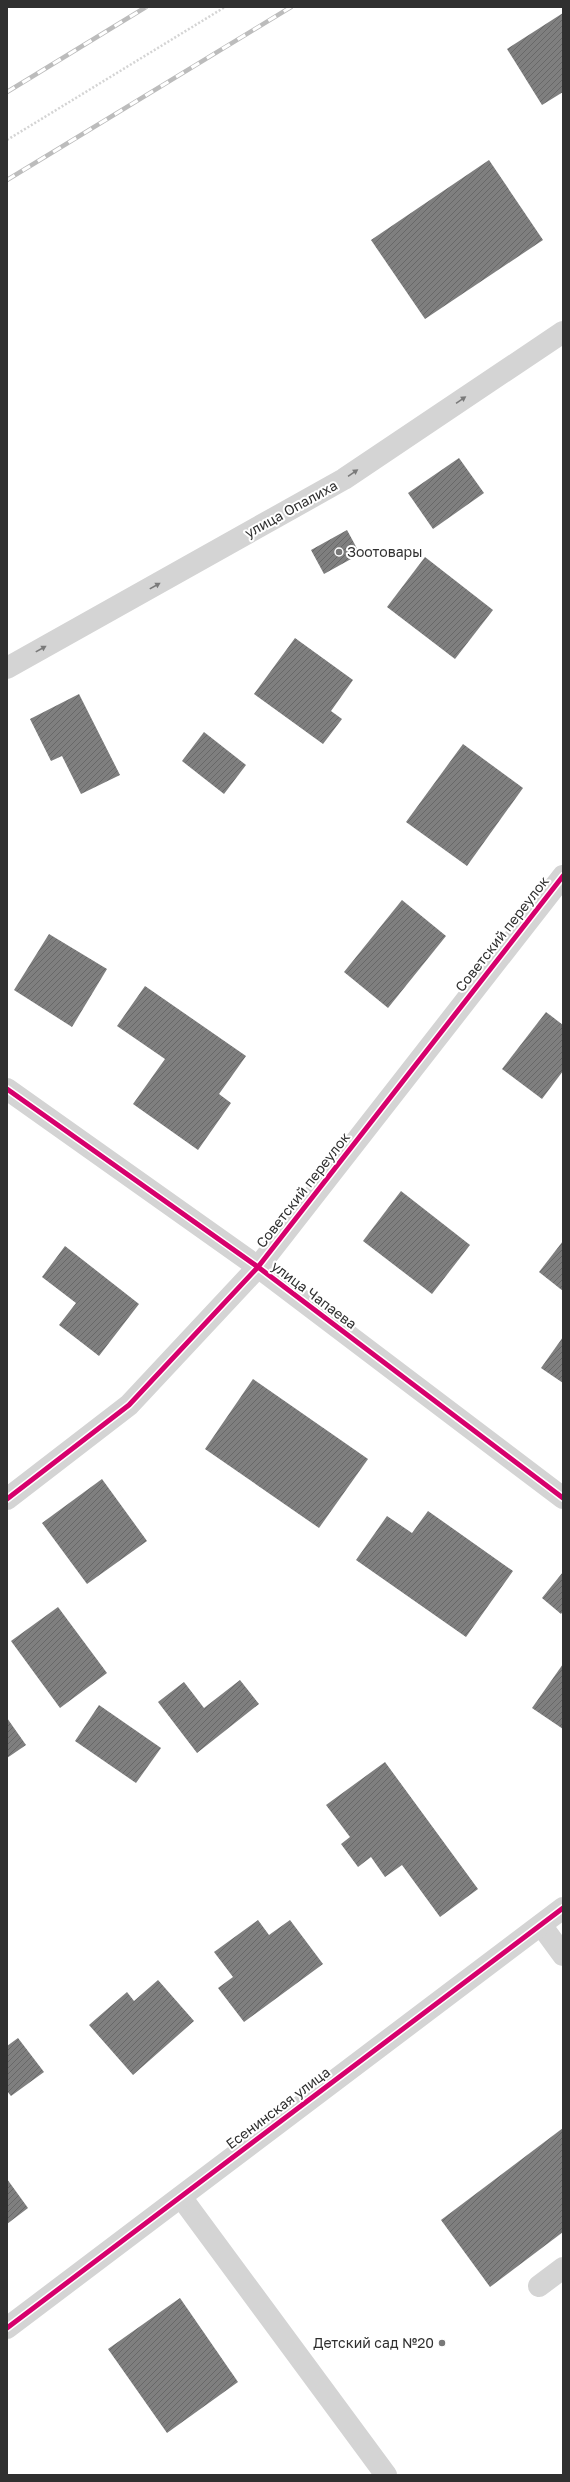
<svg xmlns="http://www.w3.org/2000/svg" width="570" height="2482" viewBox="0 0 570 2482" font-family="'Golos Text',sans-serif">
<defs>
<pattern id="building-hatch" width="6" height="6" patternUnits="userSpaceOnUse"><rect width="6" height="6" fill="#7f7f7f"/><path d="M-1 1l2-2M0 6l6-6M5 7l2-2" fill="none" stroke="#686868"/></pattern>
</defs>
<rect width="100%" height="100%" fill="#fff"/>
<!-- building -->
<g fill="url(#building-hatch)">
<polygon points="563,13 563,92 542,105 507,49"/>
<polygon points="489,160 543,240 425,319 371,240"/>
<polygon points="459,458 484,493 433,529 408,493"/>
<polygon points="347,530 360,554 324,574 311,550"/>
<polygon points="425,557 493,610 455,659 387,607"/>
<polygon points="295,638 353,680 331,711 342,719 323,744 254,694"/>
<polygon points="79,694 120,775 81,794 62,756 51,761 30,719"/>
<polygon points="204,732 246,765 224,794 182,761"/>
<polygon points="463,744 523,788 467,866 406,822"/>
<polygon points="402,900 446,936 388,1008 344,972"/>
<polygon points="49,934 107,969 72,1027 14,990"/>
<polygon points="145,986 246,1056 219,1094 231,1103 198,1150 133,1104 165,1059 117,1026"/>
<polygon points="546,1012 563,1025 563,1071 542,1099 502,1069"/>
<polygon points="401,1191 470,1245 432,1294 363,1241"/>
<polygon points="563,1241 563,1291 539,1272"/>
<polygon points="65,1246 139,1304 99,1356 59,1325 76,1303 42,1277"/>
<polygon points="563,1337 563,1383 541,1368"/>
<polygon points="253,1379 368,1459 319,1528 205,1449"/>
<polygon points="102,1479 147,1541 87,1584 42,1523"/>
<polygon points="428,1511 513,1571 466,1637 356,1560 387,1516 412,1533"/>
<polygon points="563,1572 563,1611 561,1614 542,1598"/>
<polygon points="58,1607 107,1673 60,1708 11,1641"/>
<polygon points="563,1664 563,1729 532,1708"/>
<polygon points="240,1680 259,1704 197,1753 158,1702 184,1682 204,1708"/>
<polygon points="99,1705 161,1748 136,1783 75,1741"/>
<polygon points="7,1718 26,1745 7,1758"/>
<polygon points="385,1762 478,1889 440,1917 402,1865 385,1877 371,1857 358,1867 341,1844 350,1837 326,1805"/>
<polygon points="258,1920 269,1935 290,1920 323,1964 244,2022 218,1988 233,1977 214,1952"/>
<polygon points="158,1980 194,2021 133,2075 89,2025 127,1992 134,2001"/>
<polygon points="18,2038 44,2072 11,2096 7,2091 7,2046"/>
<polygon points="563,2128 563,2232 490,2287 441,2220"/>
<polygon points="7,2179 28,2208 7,2224"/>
<polygon points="180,2298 238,2382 167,2433 108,2349"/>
</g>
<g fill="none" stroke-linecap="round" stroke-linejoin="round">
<!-- path -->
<polyline stroke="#d4d4d4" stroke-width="2.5" stroke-dasharray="2 2" stroke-linecap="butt" points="7,140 225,7"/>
<!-- minor -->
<g stroke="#d4d4d4" stroke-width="22">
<polyline points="7,668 344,479 563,332"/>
<polyline points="7,1089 258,1267 563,1498"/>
<polyline points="7,1499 129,1405 258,1267 563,876"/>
<polyline points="541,1925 563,1955"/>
<polyline points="181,2197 386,2475"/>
<polyline points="539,2286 563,2268"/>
<polyline points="7,2328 563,1908"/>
</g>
<defs>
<g id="rail">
<polyline points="7,92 146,7"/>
<polyline points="7,180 291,7"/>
</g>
</defs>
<!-- rail casing -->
<use href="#rail" stroke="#bcbcbc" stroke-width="4.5"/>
<!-- rail -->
<use href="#rail" stroke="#fff" stroke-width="3" stroke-dasharray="9" stroke-linecap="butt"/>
<defs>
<g id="cycleway">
<polyline points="7,1089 258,1267 563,1498"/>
<polyline points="7,1499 129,1405 258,1267 563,876"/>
<polyline points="7,2328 563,1908"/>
</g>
</defs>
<!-- cycleway casing -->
<use href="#cycleway" stroke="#fff" stroke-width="8"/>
<!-- cycleway -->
<use href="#cycleway" stroke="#d6006c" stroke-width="5"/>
</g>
<!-- one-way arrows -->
<defs><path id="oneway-solid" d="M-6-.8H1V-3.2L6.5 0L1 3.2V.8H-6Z"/></defs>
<g fill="#7a7a7a">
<use href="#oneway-solid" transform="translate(461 400) rotate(-34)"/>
<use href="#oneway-solid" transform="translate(353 473) rotate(-34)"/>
<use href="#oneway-solid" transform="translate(155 586) rotate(-29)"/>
<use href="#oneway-solid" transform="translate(41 649) rotate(-29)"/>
</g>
<!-- markers -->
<g fill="#787878" stroke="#fff" stroke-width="1.5">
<circle cx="339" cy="552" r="4"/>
<circle cx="442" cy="2343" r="4"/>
</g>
<g text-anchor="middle" stroke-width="4" stroke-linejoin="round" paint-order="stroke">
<!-- street labels -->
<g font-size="14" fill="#303030" stroke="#fff">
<text transform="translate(291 509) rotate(-29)" y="5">улица Опалиха</text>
<text transform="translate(502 934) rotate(-52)" y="5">Советский переулок</text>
<text transform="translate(303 1190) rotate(-52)" y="5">Советский переулок</text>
<text transform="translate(314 1295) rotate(37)" y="5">улица Чапаева</text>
<text transform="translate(278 2108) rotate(-37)" y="5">Есенинская улица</text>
</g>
<!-- poi labels -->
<g font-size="14" fill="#303030" stroke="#fff" text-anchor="start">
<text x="347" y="557">Зоотовары</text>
<text x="434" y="2348" text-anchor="end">Детский сад №20</text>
</g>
</g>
<!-- border -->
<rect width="570" height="2482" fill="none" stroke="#303030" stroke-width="16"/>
</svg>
